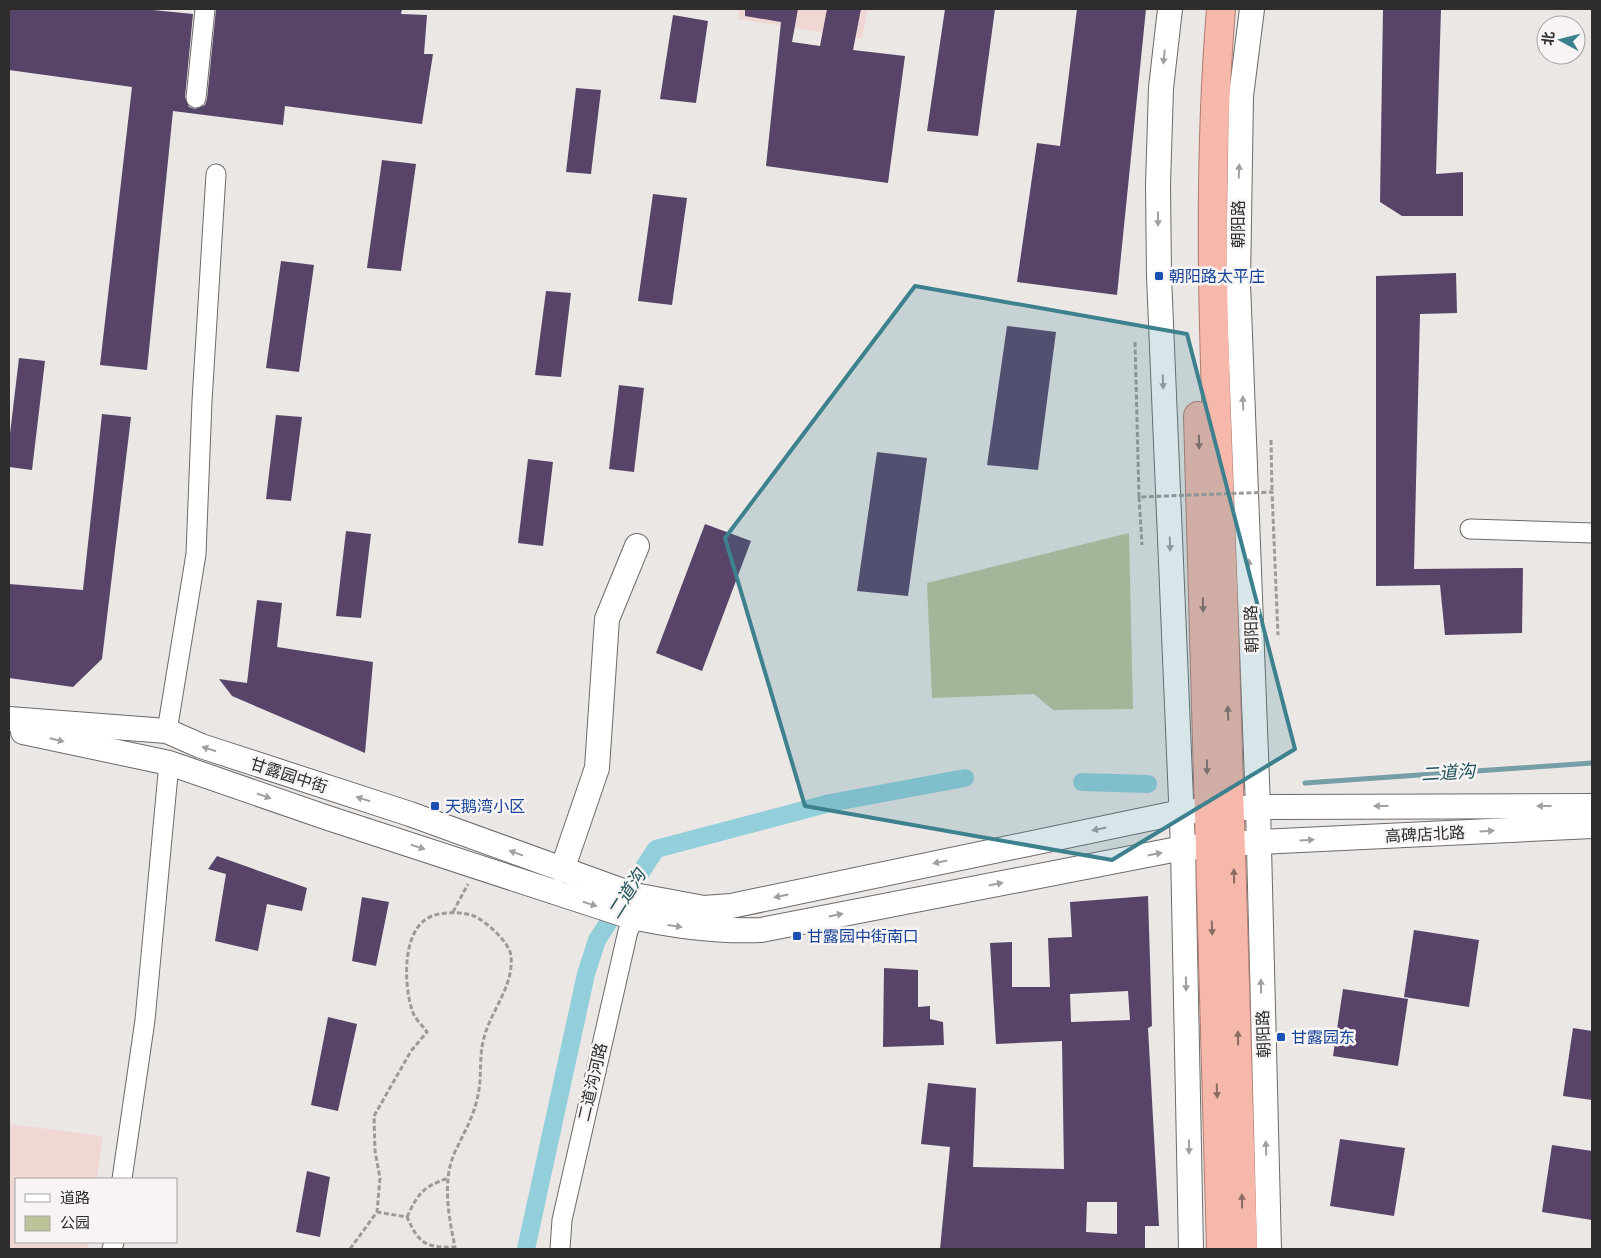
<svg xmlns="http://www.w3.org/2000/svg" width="1601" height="1258" viewBox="0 0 1601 1258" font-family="Inter,'Noto Sans SC',sans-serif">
<rect width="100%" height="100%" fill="#eae7e5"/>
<!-- industrial -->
<g fill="#f1d7d4">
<polygon points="739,9 868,9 862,39 738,19"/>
<polygon points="9,1124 103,1136 97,1179 16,1179 16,1242 88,1242 87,1249 9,1249"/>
</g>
<!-- green -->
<polygon fill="#bcc49b" points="1129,533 1133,709 1053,710 1034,694 932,698 927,583"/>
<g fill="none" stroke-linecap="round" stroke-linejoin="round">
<!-- stream -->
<polyline stroke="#759ea6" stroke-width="5" points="1305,783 1592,763"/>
<!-- canal -->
<g stroke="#93cedb" stroke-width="18">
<polyline points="1082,782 1148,784"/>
<polyline points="526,1249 586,974 597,940 656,849 830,803 965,778"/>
</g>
</g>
<!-- building -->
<g fill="#584468" fill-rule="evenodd">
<polygon points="9,9 143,9 193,14 185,97 189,107 195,109 205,105 207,99 216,9 402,9 401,14 427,15 424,54 433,54 422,124 285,106 283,125 173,111 147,370 100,365 132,87 9,70"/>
<polygon points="745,9 798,9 792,42 820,46 827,9 861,9 853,50 905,56 888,183 766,166 781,22 745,16"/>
<polygon points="945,9 995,9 978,136 927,131"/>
<polygon points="1077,9 1146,9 1117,295 1017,282 1037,143 1060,146"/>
<polygon points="1383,9 1441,9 1436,174 1463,172 1463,216 1402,216 1380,202"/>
<polygon points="673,15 708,21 696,103 660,99"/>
<polygon points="576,88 601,90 591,174 566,172"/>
<polygon points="382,160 416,164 401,271 367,268"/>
<polygon points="653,194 687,198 672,305 638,301"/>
<polygon points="281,261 314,265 299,372 266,368"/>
<polygon points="1456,273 1457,313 1420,314 1414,569 1523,568 1522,633 1445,635 1440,585 1376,586 1376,276"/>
<polygon points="546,291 571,293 561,377 535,375"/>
<polygon points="1007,326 1056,332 1038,470 987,465"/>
<polygon points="19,358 45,361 32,470 9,467 9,442"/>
<polygon points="619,385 644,388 634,472 609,469"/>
<polygon points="102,414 131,417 102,659 73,687 9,678 9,584 83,590"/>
<polygon points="276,415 302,417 291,501 266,499"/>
<polygon points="877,452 927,458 908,596 857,591"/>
<polygon points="528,459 553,462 543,546 518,543"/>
<polygon points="705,524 751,541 702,671 656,653"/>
<polygon points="346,531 371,534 361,618 336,616"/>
<polygon points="257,600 282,603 277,647 373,662 365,753 232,696 219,679 247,683"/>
<polygon points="217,856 307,888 302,911 267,904 258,951 215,941 226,874 208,869"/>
<path d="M1148,896L1152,1026L1148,1028L1159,1226H1145V1249H940L950,1147L921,1144L928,1083L976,1088L973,1167L1064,1169L1062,1041L996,1044L990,943L1012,942V987H1050L1048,938L1072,937L1070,902ZM1128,991L1130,1020L1071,1022L1070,994ZM1087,1202H1117V1234L1086,1232Z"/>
<polygon points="362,897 389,902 376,966 352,961"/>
<polygon points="1414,930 1479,940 1469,1007 1404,997"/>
<polygon points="884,968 918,970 918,1007 930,1006 930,1019 943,1022 944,1045 883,1047"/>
<polygon points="1343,989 1408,999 1398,1066 1333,1056"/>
<polygon points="328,1017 357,1024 338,1111 311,1105"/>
<polygon points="1573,1028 1592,1031 1592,1100 1563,1096"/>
<polygon points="1340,1139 1405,1148 1394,1216 1330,1206"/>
<polygon points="1552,1145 1592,1151 1592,1220 1542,1212"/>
<polygon points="307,1171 330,1177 320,1237 296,1232"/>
</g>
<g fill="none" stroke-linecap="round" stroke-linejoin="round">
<defs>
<g id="minor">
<polyline points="196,98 205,9"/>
<polyline points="1470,529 1592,533"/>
<polyline points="167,731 196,554 202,401 216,174"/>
<polyline points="122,1179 145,1020 169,763"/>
<polyline points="112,1249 114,1242"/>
<polyline points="560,1249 562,1220 628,931 635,917"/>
</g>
<g id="tertiary">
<polyline points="1170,9 1161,88 1158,185 1159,276 1183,848 1191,1249"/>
<polyline points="1252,9 1241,96 1238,283 1258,807 1269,1249"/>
<polyline points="9,719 167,731 201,746 410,814 634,895 704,908 731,906 1181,812 1258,807 1592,806"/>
<path d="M23,732L169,763L328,818L628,916C673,926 715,932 761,930L1183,848L1258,842L1592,826"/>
<polyline points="562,870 597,768 607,619 637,546"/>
</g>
<g id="trunk">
<path d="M1221,9C1205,202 1216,395 1223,588C1231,809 1238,1029 1243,1249"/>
<polyline points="1198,416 1221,1249"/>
</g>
</defs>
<!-- minor casing -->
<use href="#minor" stroke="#6d6a69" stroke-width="21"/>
<!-- tertiary casing -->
<use href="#tertiary" stroke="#6d6a69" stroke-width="26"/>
<!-- trunk casing -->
<use href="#trunk" stroke="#af7c70" stroke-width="30"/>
<!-- path -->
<g stroke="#9d9b99" stroke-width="3" stroke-dasharray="5 2.5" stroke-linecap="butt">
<polyline points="1271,440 1272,492"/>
<polyline points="1139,497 1142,545"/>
<polyline points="453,912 468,884"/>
<path d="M407,1217C418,1193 424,1186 449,1178"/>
<path d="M350,1249L377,1212L380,1178L375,1151L374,1116L411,1051L427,1032C422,1025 414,1018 412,1010C403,982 401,919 440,914C451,912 463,912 474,916C486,921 510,943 511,956C514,988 489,1012 483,1042C479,1059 482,1077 478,1095C474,1117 463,1134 454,1154C442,1183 449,1218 455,1247C426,1248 419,1244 407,1217L377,1212"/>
</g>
<!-- minor -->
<use href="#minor" stroke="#fff" stroke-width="19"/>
<!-- tertiary -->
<use href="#tertiary" stroke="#fff" stroke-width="24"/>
<!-- trunk -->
<use href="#trunk" stroke="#f6b8aa" stroke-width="28"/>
<!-- path-bridge -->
<polyline stroke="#9d9b99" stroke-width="3" stroke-dasharray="5 2.5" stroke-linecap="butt" points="1135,342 1139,497 1272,492 1278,635"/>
</g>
<!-- one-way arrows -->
<defs><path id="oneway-solid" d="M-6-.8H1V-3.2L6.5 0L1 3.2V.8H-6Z" transform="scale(1.25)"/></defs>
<g fill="#a1a0a0">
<use href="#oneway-solid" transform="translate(1164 57) rotate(96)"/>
<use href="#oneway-solid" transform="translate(1239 171) rotate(-88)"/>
<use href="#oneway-solid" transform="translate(1158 219) rotate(89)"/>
<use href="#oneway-solid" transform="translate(1163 382) rotate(88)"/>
<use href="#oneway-solid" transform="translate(1243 403) rotate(-92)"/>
<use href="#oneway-solid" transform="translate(1170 544) rotate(88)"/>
<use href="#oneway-solid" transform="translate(1249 566) rotate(-92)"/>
<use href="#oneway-solid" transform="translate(57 740) rotate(13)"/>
<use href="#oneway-solid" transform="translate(209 749) rotate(-162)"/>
<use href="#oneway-solid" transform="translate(264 796) rotate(19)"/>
<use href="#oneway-solid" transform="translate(363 799) rotate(-162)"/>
<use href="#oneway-solid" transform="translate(1381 806) rotate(180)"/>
<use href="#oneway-solid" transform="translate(1544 806) rotate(180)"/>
<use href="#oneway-solid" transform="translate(1099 829) rotate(168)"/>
<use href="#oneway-solid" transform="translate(1487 831) rotate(-3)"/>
<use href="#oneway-solid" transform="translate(1307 840) rotate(-3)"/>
<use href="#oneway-solid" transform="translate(418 847) rotate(18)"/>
<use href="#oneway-solid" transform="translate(516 853) rotate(-160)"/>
<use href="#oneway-solid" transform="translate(1155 854) rotate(-11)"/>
<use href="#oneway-solid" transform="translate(940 862) rotate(168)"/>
<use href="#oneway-solid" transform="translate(996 884) rotate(-11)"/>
<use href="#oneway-solid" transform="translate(781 896) rotate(168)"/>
<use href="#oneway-solid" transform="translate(590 904) rotate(18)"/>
<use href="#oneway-solid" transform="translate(836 915) rotate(-11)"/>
<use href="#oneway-solid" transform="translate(675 926) rotate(8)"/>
<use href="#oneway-solid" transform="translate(1186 984) rotate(89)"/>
<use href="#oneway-solid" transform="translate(1261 986) rotate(-91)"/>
<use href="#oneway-solid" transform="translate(1189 1147) rotate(89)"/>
<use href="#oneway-solid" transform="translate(1266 1148) rotate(-92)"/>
</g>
<g fill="#886c65">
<use href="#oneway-solid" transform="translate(1199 442) rotate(89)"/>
<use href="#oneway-solid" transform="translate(1203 605) rotate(89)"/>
<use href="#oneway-solid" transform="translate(1228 713) rotate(-92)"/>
<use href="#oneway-solid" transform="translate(1207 767) rotate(89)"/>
<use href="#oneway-solid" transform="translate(1234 876) rotate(-91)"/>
<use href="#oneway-solid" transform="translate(1212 928) rotate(88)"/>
<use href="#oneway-solid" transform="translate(1238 1038) rotate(-91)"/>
<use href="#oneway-solid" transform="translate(1217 1091) rotate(88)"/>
<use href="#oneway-solid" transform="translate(1242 1201) rotate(-91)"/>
</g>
<!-- marked area -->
<path fill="#3d818f" fill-opacity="0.2" stroke="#3d818f" stroke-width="4" stroke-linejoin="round" d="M915,286L1187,334L1295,749L1112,860L805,806L725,538Z"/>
<!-- markers -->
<g fill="#1a4fb4" stroke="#f7f4f3" stroke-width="2">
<rect x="1154" y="271" width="10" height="10" rx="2.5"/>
<rect x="430" y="801" width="10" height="10" rx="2.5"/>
<rect x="792" y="931" width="10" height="10" rx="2.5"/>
<rect x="1276" y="1032" width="10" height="10" rx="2.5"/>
</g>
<g text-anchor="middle" stroke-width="5" stroke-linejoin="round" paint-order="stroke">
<!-- street labels -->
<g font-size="16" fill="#2e2d2c" stroke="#f7f4f3">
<text transform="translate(1238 224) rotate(-90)" y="6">朝阳路</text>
<text transform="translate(1251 629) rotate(-92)" y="6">朝阳路</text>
<text transform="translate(289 775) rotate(18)" y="6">甘露园中街</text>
<text transform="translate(1425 834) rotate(-3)" y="6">高碑店北路</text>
<text transform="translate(1263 1034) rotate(-92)" y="6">朝阳路</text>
<text transform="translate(592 1082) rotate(-77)" y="6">二道沟河路</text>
</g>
<!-- transit labels -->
<g font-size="16" fill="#164399" stroke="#f7f4f3" text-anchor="start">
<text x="1169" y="282">朝阳路太平庄</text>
<text x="445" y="812">天鹅湾小区</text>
<text x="807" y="942">甘露园中街南口</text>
<text x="1291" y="1043">甘露园东</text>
</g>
<!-- water labels -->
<g font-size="18" font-style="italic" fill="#20535d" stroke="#f7f4f3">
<text transform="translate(1448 773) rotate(-4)" y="6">二道沟</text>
<text transform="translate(627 894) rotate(-58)" y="6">二道沟</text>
</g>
</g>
<!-- border -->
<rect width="1601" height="1258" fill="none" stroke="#2e2d2c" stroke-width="20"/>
<!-- legend -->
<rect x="15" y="1178" width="162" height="65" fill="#f7f4f3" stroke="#a7a4a3"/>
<rect x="25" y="1194" width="25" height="8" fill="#ffffff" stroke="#a7a4a3"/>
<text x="60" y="1203" font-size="15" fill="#2e2d2c">道路</text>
<rect x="25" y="1216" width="25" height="15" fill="#bcc49b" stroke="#a7a4a3"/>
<text x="60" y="1228" font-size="15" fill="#2e2d2c">公园</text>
<!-- north arrow -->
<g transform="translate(1561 40) rotate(277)"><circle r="24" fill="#f7f4f3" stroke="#a7a4a3"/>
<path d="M0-4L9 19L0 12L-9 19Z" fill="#3d818f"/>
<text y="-8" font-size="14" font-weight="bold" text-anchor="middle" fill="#2e2d2c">北</text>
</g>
</svg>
